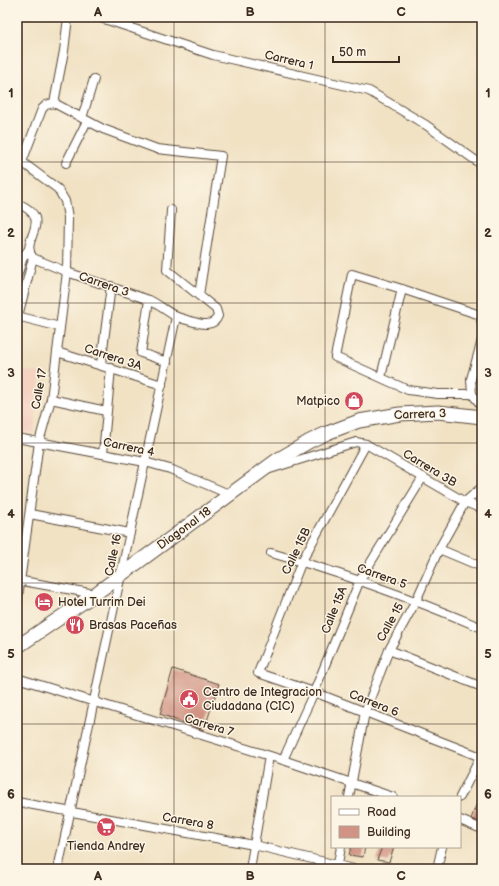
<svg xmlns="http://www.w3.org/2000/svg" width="499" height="886" viewBox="0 0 499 886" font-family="'Balsamiq Sans',sans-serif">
<rect width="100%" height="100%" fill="#fcf5e5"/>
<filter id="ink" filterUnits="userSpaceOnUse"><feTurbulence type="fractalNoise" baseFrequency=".025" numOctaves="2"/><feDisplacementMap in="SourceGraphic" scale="8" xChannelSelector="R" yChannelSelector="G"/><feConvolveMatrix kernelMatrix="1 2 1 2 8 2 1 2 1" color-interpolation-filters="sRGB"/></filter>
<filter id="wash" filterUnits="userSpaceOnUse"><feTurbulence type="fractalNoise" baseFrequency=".012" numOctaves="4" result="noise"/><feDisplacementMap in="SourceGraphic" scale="16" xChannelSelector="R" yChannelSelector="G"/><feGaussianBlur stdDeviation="0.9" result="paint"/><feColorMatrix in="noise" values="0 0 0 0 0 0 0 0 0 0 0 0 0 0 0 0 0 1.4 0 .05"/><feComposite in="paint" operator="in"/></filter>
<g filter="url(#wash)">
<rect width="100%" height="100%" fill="#f1e2c4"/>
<!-- built -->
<polygon fill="#f5d2c2" points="17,370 40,373 34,434 17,431"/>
<g id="blocks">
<!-- building -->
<g fill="#d19383">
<polygon points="173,669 219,684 204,730 160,714"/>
<polygon points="481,792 482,792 482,823 471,819"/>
<polygon points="351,847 365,847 363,857 349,855"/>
<polygon points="382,847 394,847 389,862 377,860"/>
</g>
</g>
</g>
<g filter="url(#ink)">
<use href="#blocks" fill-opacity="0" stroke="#564637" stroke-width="1"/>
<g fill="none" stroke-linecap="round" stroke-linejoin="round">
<defs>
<g id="street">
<polyline points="98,17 213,55 369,91 426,125 482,165"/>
<polyline points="54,103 103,129 157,149 221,156 199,295"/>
<polyline points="54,103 64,51 68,17"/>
<polyline points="82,118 94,79"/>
<polyline points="17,160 22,162 58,189 65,201 68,217 67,272 57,352 51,399 39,442 17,604"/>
<polyline points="22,162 42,109 46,105 54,103"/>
<polyline points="66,163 87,121"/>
<path d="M17,203C57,220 18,239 33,258L67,272L149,300C158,304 166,311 175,316C179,318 184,319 187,320C198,323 213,329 218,316L216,309L167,270L171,210"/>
<polyline points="17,276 23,257 29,249"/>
<polyline points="149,300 141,353 167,362"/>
<polyline points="17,316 60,327"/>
<polyline points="18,316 33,258"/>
<polyline points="482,340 471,379 472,394 482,406"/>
<polyline points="57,352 162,385"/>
<polyline points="101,364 111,286"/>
<polyline points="381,377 402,289"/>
<polyline points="472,394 438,394 408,390 335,357 352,274 402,289 480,315 482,323"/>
<polyline points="51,399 106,411"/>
<polyline points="17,438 145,462 170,469 231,495"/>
<polyline points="366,444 302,561 258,673 314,692 481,757"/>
<polyline points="103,454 111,368"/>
<polyline points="270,469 356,442 366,444 465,502 482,509"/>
<polyline points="30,514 130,533"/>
<polyline points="439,549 482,567"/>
<path d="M271,553C343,573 413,599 482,628"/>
<polyline points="17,580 95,594"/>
<polyline points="389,650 482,687"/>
<polyline points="17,678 283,760 393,797"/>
<polyline points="283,760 314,692 360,580 423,477"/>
<polyline points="349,797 365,712 389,650 416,601 439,549 465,502 482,487"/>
<polyline points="460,797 482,754"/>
<polyline points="17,802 254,845 354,869"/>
<polyline points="460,820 482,829"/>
<polyline points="58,869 176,317"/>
<polyline points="250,869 269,756"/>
<polyline points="337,869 341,847"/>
<polyline points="437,869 442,847"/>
</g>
<polyline id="primary" points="17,647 95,594 277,460 310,441 327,433 359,421 400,414 438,412 482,417"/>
</defs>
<!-- street casing -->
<use href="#street" stroke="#564637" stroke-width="10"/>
<!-- primary casing -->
<use href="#primary" stroke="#564637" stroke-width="15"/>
<!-- street -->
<use href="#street" stroke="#fff" stroke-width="8"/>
<!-- primary -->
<use href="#primary" stroke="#fff" stroke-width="13"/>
</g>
</g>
<!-- grid -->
<path fill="none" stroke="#3b2a1e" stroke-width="1" stroke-opacity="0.55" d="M174,17V869M325,17V869M17,162H482M17,303H482M17,443H482M17,583H482M17,724H482"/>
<!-- icons -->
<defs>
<symbol id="shop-disc" viewBox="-11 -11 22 22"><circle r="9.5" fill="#d1495b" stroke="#fcf5e5"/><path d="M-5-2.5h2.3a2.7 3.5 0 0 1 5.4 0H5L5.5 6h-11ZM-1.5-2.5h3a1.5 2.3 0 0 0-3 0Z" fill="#fff"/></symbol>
<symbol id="hotel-disc" viewBox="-11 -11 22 22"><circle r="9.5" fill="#d1495b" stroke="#fcf5e5"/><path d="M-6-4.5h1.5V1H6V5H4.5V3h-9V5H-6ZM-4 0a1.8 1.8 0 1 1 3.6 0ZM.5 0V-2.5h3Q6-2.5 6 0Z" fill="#fff"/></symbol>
<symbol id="restaurant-disc" viewBox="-11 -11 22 22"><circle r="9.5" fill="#d1495b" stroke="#fcf5e5"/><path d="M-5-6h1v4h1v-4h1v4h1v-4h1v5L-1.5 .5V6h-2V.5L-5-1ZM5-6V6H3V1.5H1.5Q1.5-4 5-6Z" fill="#fff"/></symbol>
<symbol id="civic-disc" viewBox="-11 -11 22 22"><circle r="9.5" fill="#d1495b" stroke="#fcf5e5"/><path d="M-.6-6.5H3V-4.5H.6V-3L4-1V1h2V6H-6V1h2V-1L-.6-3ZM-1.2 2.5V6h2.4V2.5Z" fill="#fff"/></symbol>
<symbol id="supermarket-disc" viewBox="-11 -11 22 22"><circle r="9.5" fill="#d1495b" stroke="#fcf5e5"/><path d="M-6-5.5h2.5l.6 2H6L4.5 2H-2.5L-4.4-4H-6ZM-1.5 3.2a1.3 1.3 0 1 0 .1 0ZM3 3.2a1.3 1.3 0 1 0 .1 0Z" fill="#fff"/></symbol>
</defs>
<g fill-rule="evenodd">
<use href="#shop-disc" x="343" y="390" width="22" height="22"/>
<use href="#hotel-disc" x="33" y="591" width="22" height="22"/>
<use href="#restaurant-disc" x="64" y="614" width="22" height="22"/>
<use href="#civic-disc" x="178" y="688" width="22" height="22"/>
<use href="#supermarket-disc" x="95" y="816" width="22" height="22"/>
</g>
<g text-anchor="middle" stroke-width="3" stroke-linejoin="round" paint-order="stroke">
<!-- street labels -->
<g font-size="12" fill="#3b2a1e" stroke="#fcf5e5">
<text transform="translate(289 60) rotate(13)" y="4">Carrera 1</text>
<text transform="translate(104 284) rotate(19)" y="4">Carrera 3</text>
<text transform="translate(113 357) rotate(18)" y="4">Carrera 3A</text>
<text transform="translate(39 389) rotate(-80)" y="4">Calle 17</text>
<text transform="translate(420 414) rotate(-2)" y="4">Carrera 3</text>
<text transform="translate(129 447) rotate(12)" y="4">Carrera 4</text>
<text transform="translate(430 468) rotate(31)" y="4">Carrera 3B</text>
<text transform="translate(184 528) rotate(-36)" y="4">Diagonal 18</text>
<text transform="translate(296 551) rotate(-64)" y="4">Calle 15B</text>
<text transform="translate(113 555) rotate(-78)" y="4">Calle 16</text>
<text transform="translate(382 576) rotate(20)" y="4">Carrera 5</text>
<text transform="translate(334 610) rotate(-68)" y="4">Calle 15A</text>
<text transform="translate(390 622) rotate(-61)" y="4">Calle 15</text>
<text transform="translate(374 703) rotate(22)" y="4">Carrera 6</text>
<text transform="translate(209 725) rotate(17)" y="4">Carrera 7</text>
<text transform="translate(188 821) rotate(10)" y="4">Carrera 8</text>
</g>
<!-- poi labels -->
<g font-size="12" fill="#3b2a1e" stroke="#fcf5e5" text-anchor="start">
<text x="340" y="405" text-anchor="end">Matpico</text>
<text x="58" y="606">Hotel Turrim Dei</text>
<text x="89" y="629">Brasas Paceñas</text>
<text x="203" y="696">Centro de Integracion<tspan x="203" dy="14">Ciudadana (CIC)</tspan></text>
<text x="106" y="850" text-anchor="middle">Tienda Andrey</text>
</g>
</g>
<!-- margin -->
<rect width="499" height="886" fill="none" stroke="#fcf5e5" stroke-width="44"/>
<!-- legend -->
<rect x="331" y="796" width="130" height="52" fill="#fcf5e5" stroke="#afa495"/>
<rect x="339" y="809" width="20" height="6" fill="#ffffff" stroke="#afa495"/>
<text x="367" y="816" font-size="12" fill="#3b2a1e">Road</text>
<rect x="339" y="826" width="20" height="12" fill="#d19383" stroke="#afa495"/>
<text x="367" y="836" font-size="12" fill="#3b2a1e">Building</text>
<!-- scale -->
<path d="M333 56v6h66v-6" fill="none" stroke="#3b2a1e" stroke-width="2"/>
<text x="339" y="56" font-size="12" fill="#3b2a1e" stroke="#fcf5e5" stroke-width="3" paint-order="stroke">50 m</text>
<rect x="22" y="22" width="455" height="842" fill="none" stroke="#3b2a1e" stroke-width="1.5"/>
<g font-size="13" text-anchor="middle" font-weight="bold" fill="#3b2a1e">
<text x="98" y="16">A</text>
<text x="250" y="16">B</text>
<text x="401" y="16">C</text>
<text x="11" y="97">1</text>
<text x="488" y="97">1</text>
<text x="11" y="237">2</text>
<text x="488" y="237">2</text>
<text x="11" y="377">3</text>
<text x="488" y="377">3</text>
<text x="11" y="518">4</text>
<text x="488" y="518">4</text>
<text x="11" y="658">5</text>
<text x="488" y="658">5</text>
<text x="11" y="798">6</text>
<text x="488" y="798">6</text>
<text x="98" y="880">A</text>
<text x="250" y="880">B</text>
<text x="401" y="880">C</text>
</g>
</svg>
